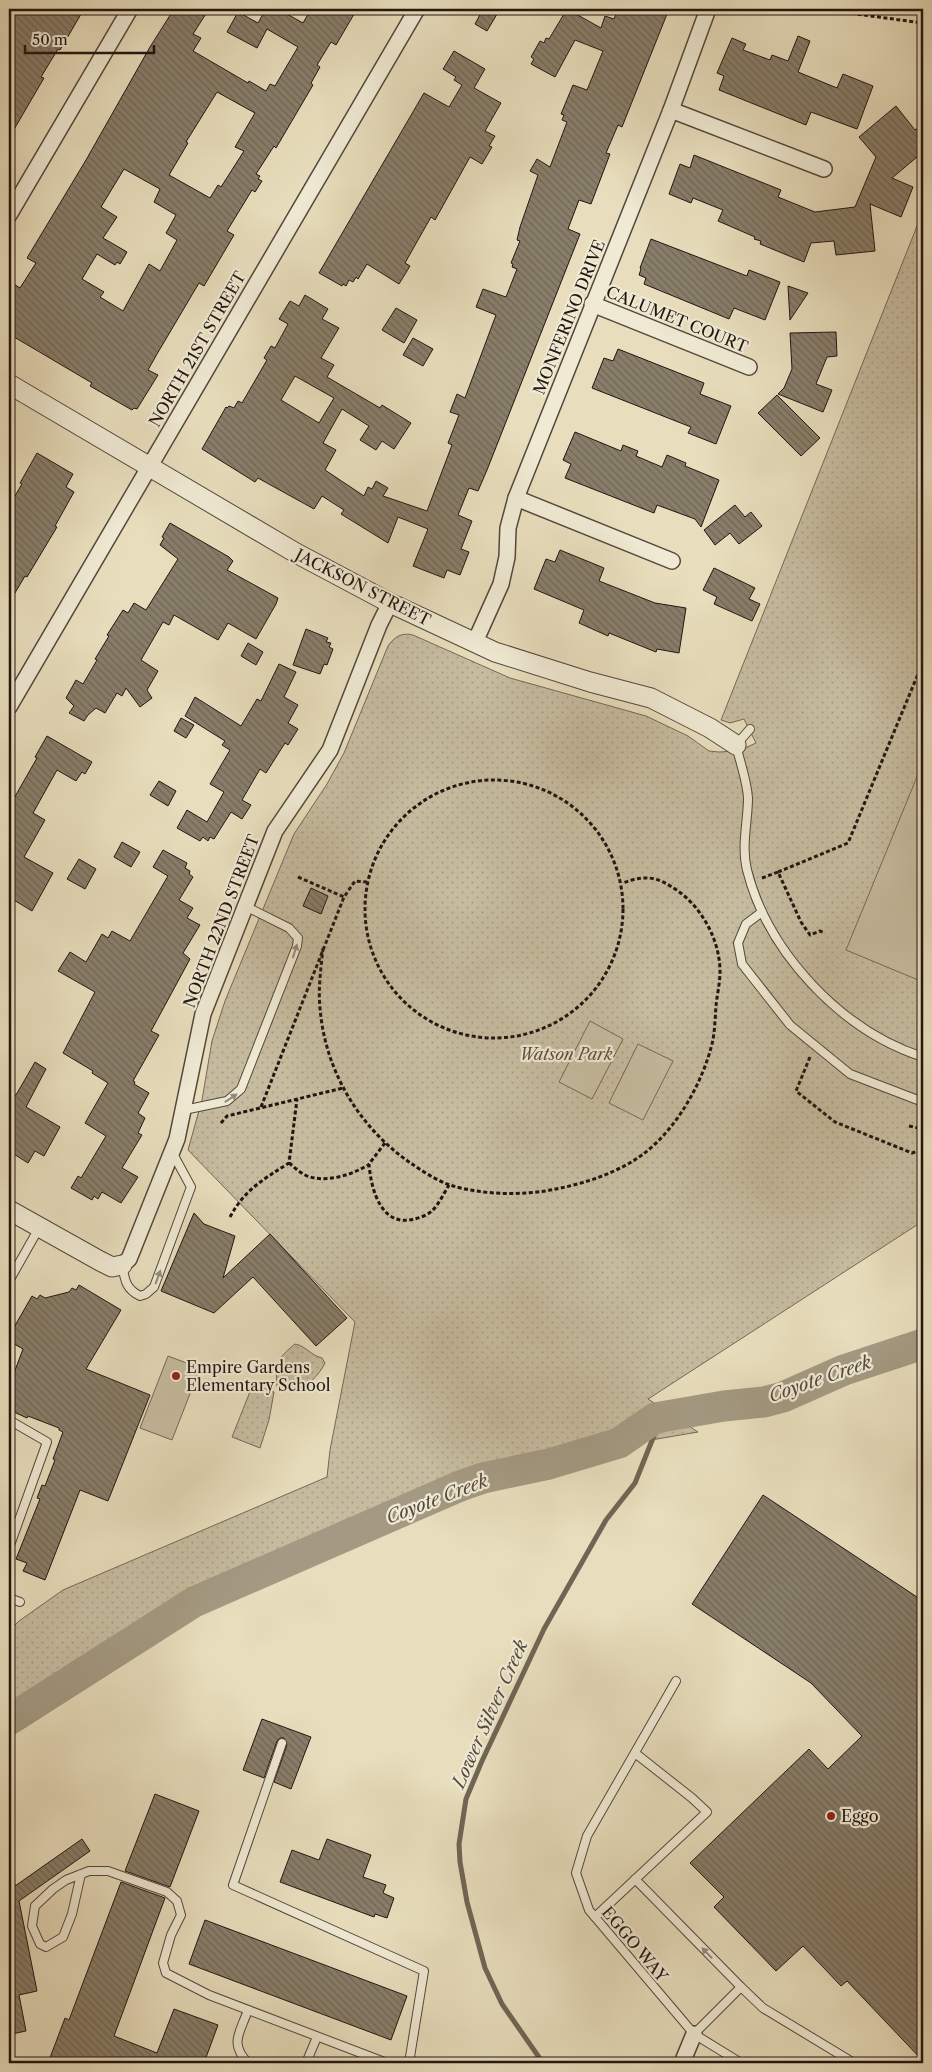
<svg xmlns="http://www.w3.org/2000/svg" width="932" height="2072" viewBox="0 0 932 2072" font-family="'Libre Caslon Text',serif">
<defs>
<pattern id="park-dots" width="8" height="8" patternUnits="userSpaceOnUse" patternTransform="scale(1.25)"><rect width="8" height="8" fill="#c6bca0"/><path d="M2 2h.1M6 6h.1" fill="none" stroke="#aaa189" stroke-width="1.8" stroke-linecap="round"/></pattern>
<pattern id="building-back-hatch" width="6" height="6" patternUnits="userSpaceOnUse" patternTransform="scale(1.25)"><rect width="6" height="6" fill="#887e6a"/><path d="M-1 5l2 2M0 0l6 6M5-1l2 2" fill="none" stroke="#6f6656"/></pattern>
</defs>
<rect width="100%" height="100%" fill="#e8debd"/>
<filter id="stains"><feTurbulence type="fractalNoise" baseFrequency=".004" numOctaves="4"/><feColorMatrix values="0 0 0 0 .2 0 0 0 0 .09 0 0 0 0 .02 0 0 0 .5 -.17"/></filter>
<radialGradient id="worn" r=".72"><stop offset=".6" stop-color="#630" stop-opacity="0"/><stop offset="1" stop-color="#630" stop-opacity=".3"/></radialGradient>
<!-- park -->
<g fill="url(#park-dots)" stroke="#746858">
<path d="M923,211V1221L648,1399L698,1432L610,1447L391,1518L142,1637L28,1708L9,1731V1631L19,1621L63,1590L327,1477L330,1450L355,1322L188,1150L202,1100L212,1041L225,1001L294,834L327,784L344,753L388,646C394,637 402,632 413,635L510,678L646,716L688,736L709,751L719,752L738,751L756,743L744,719L730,723L721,720Z"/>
<path d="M295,1344C306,1346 310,1355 322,1358L325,1363C318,1377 308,1385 295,1392L277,1387C275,1362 277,1359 295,1344Z"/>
<polygon points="253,1384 274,1392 269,1420 260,1448 232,1437"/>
</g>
<!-- pitch -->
<g fill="#c6bca0" stroke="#746858">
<polygon points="923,762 923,982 846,950"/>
<polygon points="590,1021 623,1039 592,1099 559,1082"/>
<polygon points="638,1044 673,1061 643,1120 609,1103"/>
<polygon points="168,1356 200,1368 172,1440 140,1428"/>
</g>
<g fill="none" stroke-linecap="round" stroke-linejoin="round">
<!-- stream -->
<polyline stroke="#706555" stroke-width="5" points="543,2063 502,2004 485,1968 467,1902 460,1862 459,1844 466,1799 482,1761 544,1629 606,1520 635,1483 657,1428 655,1418"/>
<!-- river -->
<polyline stroke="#a49a83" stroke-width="31" points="9,1720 194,1602 460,1486 483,1478 549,1464 619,1443 655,1418 724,1406 764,1402 783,1397 844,1370 923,1344"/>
</g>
<!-- building -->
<g fill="url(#building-back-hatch)" stroke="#211511" fill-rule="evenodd">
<polygon points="9,9 84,9 60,50 58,49 41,77 44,78 9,138"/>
<path d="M174,9H209L193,34L201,38L193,51L248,83L249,81L266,91L270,84L275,86L298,47L267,29L257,48L227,32L238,12L258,23L266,9H278L303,23L311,9H357L336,45L331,42L317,65L320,67L311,83L313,85L276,148L274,146L256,174L260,176L258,179L262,181L255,192L252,190L227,231L234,235L204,286L199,283L157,354L148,370L158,375L137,409L134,408L132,410L90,386L92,383L9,334V281L20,288L36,263L27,258L86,160L150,47ZM217,92L255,113L235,147L244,151L221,187L218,185L210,198L169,175L188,143L186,142ZM124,169L160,189L154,202L176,215L166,233L177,240L160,271L149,264L123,311L100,297L104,292L82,279L97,254L115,265L117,262L120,264L127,252L103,238L117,217L101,207Z"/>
<polygon points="483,9 500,9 487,31 475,24"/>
<path d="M567,9L601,28L605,16L614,19L618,9H669L622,127L618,125L606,153L610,154L591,204L579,200L568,229L580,234L487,470L478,491L469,488L458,515L472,521L461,549L469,552L460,575L447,570L444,578L413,566L428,529L398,517L388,543L341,514L344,510L322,496L314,509L258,478L255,482L202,449L226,407L227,408L229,406L234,408L238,401L242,403L267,360L264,358L271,346L275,348L288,324L279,319L290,301L299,306L305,295L328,309L322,319L339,328L321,358L334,365L327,377L380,408L382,405L411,423L394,449L382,441L376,450L360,440L369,426L342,409L323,443L336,450L325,470L364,496L368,487L372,489L376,481L388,488L383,496L427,511L452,445L448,443L459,415L450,412L457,394L465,398L496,315L476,307L483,289L506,297L517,269L512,267L513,264L511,263L520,241L517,240L520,227L538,175L530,171L537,159L550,167L567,122L562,120L564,115L561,114L573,85L587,90L603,51L575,40L555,77L531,64L534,59L531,57L540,41L544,43L546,38L549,39ZM295,376L334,398L319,423L281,400Z"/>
<polygon points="798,36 810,41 798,72 837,88 843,74 873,86 857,129 811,112 806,125 719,90 724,76 717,73 732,38 746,44 743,50 770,60 772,55 788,61"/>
<polygon points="454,51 485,69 474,88 501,103 485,131 495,136 489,146 492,147 482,164 470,157 435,220 431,217 405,263 410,266 399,284 367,264 358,279 356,277 353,282 349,280 346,286 343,284 342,286 319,273 424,93 449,107 462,85 454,80 456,77 443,69"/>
<polygon points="896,106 915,130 923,124 923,152 892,178 913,187 901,217 870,204 875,251 836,255 834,241 811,243 804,262 760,244 761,241 754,239 755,237 718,221 723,210 693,198 691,203 669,194 680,164 690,168 694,155 781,190 778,197 815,212 855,207 876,157 859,137"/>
<polygon points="651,239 747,276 749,270 780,282 765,320 734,308 729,319 644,284 646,278 639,275 641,269 640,268"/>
<polygon points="788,286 808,293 790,320"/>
<polygon points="396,308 417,320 404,343 382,330"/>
<polygon points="836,332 837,356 827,357 816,384 832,390 823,412 778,394 784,388 792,369 790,333"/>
<polygon points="413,338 433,349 423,366 403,355"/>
<polygon points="618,349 704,383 700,394 731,406 716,444 688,433 691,427 592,388 604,358 613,361"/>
<polygon points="777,395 820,438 801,456 758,413"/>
<polygon points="575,432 621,451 623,445 638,451 636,456 662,467 667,455 686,463 685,466 719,480 701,527 695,519 657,505 654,513 565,478 571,464 563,460"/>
<polygon points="37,453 73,474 66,487 74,492 55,526 57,527 27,577 25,576 9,603 9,506 22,484 20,483"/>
<polygon points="735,505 745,517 751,512 762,526 739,544 730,533 715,545 704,530"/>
<polygon points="170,523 229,557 233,561 227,570 278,598 276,604 256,639 228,623 218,640 174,615 169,625 163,622 141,660 158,671 147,690 152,698 140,707 126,688 122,696 117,693 105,713 96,708 88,715 84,721 69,713 74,706 66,698 76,680 83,684 97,660 95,659 109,636 107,635 123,610 128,613 134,603 146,610 178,559 160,545 164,538 162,537"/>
<polygon points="560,550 604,568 599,581 655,603 686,608 679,653 657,649 656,652 609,633 608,636 579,623 584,610 534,589 546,559 555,562"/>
<polygon points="714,568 755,588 749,599 760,604 752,621 714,604 717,597 703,590"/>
<polygon points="306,629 328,638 326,642 331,643 329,647 333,649 327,665 324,664 320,674 293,665"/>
<polygon points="248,643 263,652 256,665 241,656"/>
<polygon points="279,664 296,672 284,697 298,705 288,723 298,729 288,745 285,743 266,773 260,769 242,800 251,805 242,819 231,812 214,839 210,837 208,841 203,837 200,841 177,828 187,810 207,822 224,792 210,784 230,750 222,745 225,741 185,716 195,697 241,726 257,699 261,701"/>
<polygon points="181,718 194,725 186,738 174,731"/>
<polygon points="47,736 92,762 85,774 82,772 76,781 57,770 33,813 45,820 24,857 53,873 32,911 9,897 9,807 37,758 35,757"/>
<polygon points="159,781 176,791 168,806 150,795"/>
<polygon points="122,842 140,852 131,867 114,857"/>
<polygon points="163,850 187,863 185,868 190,871 189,874 193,877 179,900 193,908 187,918 200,925 183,953 190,959 151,1031 159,1035 133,1081 135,1082 134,1084 149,1093 138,1113 145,1118 138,1133 142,1135 122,1168 138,1177 121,1203 102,1192 98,1199 94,1196 92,1200 71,1188 78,1176 81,1178 106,1136 85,1123 108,1083 92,1073 93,1071 63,1053 95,992 58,971 70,952 86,962 102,934 108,938 112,931 130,941 168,876 153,867"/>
<polygon points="79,859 96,869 85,889 67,879"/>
<polygon points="311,888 328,896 321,914 303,906"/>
<polygon points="35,1062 46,1069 26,1107 60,1127 44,1156 35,1151 28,1163 9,1151 9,1091 16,1095"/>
<polygon points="194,1213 204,1224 235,1236 223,1278 270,1234 347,1318 316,1346 253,1277 214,1313 161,1291"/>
<polygon points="79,1285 121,1310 86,1369 150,1395 108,1501 80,1490 45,1580 23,1571 27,1563 16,1559 40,1499 37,1498 42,1485 45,1486 55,1460 53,1459 63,1432 59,1430 59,1428 28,1416 27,1418 14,1412 14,1410 9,1408 9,1380 12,1372 14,1373 23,1349 9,1341 9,1336 32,1296 37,1299 40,1295 45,1298 69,1292 72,1288 76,1290"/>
<polygon points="763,1495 923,1601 923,2061 847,1981 841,1986 803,1946 776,1971 714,1907 724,1897 690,1863 809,1749 828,1769 862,1736 811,1683 692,1604"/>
<polygon points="262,1719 311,1737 291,1789 274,1782 287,1745 284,1738 280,1738 277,1741 264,1778 243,1770"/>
<polygon points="155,1794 199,1811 170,1887 125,1871"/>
<polygon points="82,1839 90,1851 19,1901 37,1991 19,1995 26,2031 12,2034 9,2020 9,1884 15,1884 15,1886"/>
<polygon points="327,1839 371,1855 363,1877 386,1885 383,1893 394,1898 387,1918 375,1914 374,1917 280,1882 292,1850 319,1860"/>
<polygon points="121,1882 165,1898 114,2036 157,2053 174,2009 218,2025 204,2063 48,2063 65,2018 69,2020"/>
<polygon points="205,1920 407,1996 391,2040 189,1964"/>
</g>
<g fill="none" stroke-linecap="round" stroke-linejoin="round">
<defs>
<g id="service">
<path d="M750,729L736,745C740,762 747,781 748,798C748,821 741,846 747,870C768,953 842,1031 923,1057"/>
<polyline points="762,912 746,924 738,943 742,964 790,1025 850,1074 923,1102"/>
<polyline points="184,1110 227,1101 241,1089 297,946 298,938 289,928 245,906"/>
<path d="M122,1265C125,1281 126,1289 140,1296L146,1294L154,1287L191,1187L172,1152"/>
<polyline points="9,1281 39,1228"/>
<polyline points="9,1420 47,1442 9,1548"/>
<polyline points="9,1598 20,1602"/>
<polyline points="676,1681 587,1836 576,1873 589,1910 694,2034 741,2063"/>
<polyline points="282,1743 233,1885 424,1971 409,2063"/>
<polyline points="81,1874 72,1914 63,1937 46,1947 40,1944 32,1926 35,1906 53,1889 66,1880 89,1871 108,1871 167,1892 177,1901 181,1915 171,1935 163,1963 166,1973 209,1995 387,2063"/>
<polyline points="635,1879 741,1987"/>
<polyline points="595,1917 707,1812 692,1798 635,1753"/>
<polyline points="694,2034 741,1987 763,2008 854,2063"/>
<path d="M248,2063C229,2043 240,2033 248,2010"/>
<polyline points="306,2063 317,2037"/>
</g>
<g id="minor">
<polyline points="671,110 824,169"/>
<polyline points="9,215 130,9"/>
<polyline points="592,304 749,367"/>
<polyline points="516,498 672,561"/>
<polyline points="475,642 501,584 507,557 508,528 516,498 671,110 708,9"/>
<polyline points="9,707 417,9"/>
<polyline points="122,1265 129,1259 177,1139 203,1014 275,831 330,750 379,625 390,603"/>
<polyline points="682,2063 694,2034"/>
</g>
<g id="tertiary">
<polyline points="9,384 296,553 390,603 495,652 590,682 651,698 710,728 736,745"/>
<polyline points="9,1210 100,1261 112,1267 122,1265"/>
</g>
</defs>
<!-- service casing -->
<use href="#service" stroke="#53473c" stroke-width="10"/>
<!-- minor casing -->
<use href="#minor" stroke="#53473c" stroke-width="18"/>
<!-- tertiary casing -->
<use href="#tertiary" stroke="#53473c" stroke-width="21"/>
<!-- path -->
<g stroke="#211511" stroke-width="3" stroke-dasharray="4 2.5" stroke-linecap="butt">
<polyline points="819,9 923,23"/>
<circle cx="494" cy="909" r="129"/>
<polyline points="778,872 848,843 923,662"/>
<polyline points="298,877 344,897"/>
<polyline points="762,878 778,872 801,922 810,935 820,931 825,933"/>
<path d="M323,948C321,968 318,988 320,1008C325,1070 358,1126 409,1162C421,1170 435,1180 450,1185C481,1195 524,1196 556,1189C586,1183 617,1173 642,1155C676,1130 702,1084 712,1044C715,1032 715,1018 716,1006C717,995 720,983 720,972C720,941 703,909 678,891C658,877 646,874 623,883"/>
<polyline points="810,1057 796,1091 835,1122 912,1153 923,1149"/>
<polyline points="261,1107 344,897 355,881 367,882"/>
<polyline points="221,1123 227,1116 343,1088"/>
<polyline points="909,1126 923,1129"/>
<path d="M385,1143L369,1164C371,1189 381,1228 414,1219C420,1218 427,1215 432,1211C439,1204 444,1193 449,1185"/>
<path d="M289,1163C294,1167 299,1172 305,1175C324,1184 352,1175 368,1165"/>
<path d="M230,1217C245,1189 264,1179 289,1163L297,1099"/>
</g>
<!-- service -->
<use href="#service" stroke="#f0ead4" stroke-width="8"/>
<!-- minor -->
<use href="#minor" stroke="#f0ead4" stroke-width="15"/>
<!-- tertiary -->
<use href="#tertiary" stroke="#f0ead4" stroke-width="19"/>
</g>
<!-- one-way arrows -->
<defs><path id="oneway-solid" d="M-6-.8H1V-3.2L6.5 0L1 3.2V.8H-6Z" transform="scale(1.25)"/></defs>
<g fill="#938a7c">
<use href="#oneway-solid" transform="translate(295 951) rotate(-72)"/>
<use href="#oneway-solid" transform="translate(231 1098) rotate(-33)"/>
<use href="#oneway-solid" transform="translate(158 1277) rotate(-70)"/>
<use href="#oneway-solid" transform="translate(707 1953) rotate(-134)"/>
</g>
<!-- markers -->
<g fill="#8f2418" stroke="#f0ead4" stroke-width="2">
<circle cx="176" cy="1376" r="5"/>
<circle cx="831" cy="1816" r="5"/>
</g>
<g text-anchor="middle" stroke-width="4.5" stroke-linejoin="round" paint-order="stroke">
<!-- street labels -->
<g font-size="16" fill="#211511" stroke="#f0ead4">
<text transform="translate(569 317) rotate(-68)" y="6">MONFERINO DRIVE</text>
<text transform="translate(677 319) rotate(22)" y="6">CALUMET COURT</text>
<text transform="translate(197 349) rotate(-60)" y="6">NORTH 21ST STREET</text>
<text transform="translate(363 587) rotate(27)" y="6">JACKSON STREET</text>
<text transform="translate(221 921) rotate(-69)" y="6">NORTH 22ND STREET</text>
<text transform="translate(635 1944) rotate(50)" y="6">EGGO WAY</text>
</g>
<!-- park labels -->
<g font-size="16" font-style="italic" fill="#5b4f43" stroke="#f0ead4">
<text x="566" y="1060">Watson Park</text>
</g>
<!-- poi labels -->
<g font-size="16" fill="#211511" stroke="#f0ead4" text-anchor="start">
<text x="186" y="1373">Empire Gardens<tspan x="186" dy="18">Elementary School</tspan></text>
<text x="841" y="1822">Eggo</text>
</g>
<!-- water labels -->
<g font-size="18" font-style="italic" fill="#554a3f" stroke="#f0ead4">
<text transform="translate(820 1379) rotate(-19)" y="6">Coyote Creek</text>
<text transform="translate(437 1499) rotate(-21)" y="6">Coyote Creek</text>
<text transform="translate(490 1714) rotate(-66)" y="6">Lower Silver Creek</text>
</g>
</g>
<!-- margin -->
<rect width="932" height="2072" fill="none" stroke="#e8debd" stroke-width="30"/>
<rect x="10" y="10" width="912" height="2052" fill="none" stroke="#211511" stroke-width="2.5"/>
<rect x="15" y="15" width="902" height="2042" fill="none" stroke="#211511"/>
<!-- scale -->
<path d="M25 45v8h129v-8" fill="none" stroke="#211511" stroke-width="2.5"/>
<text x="32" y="45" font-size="15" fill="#211511" stroke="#f0ead4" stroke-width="4" paint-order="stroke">50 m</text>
<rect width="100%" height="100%" filter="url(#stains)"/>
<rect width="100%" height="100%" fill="url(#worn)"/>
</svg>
